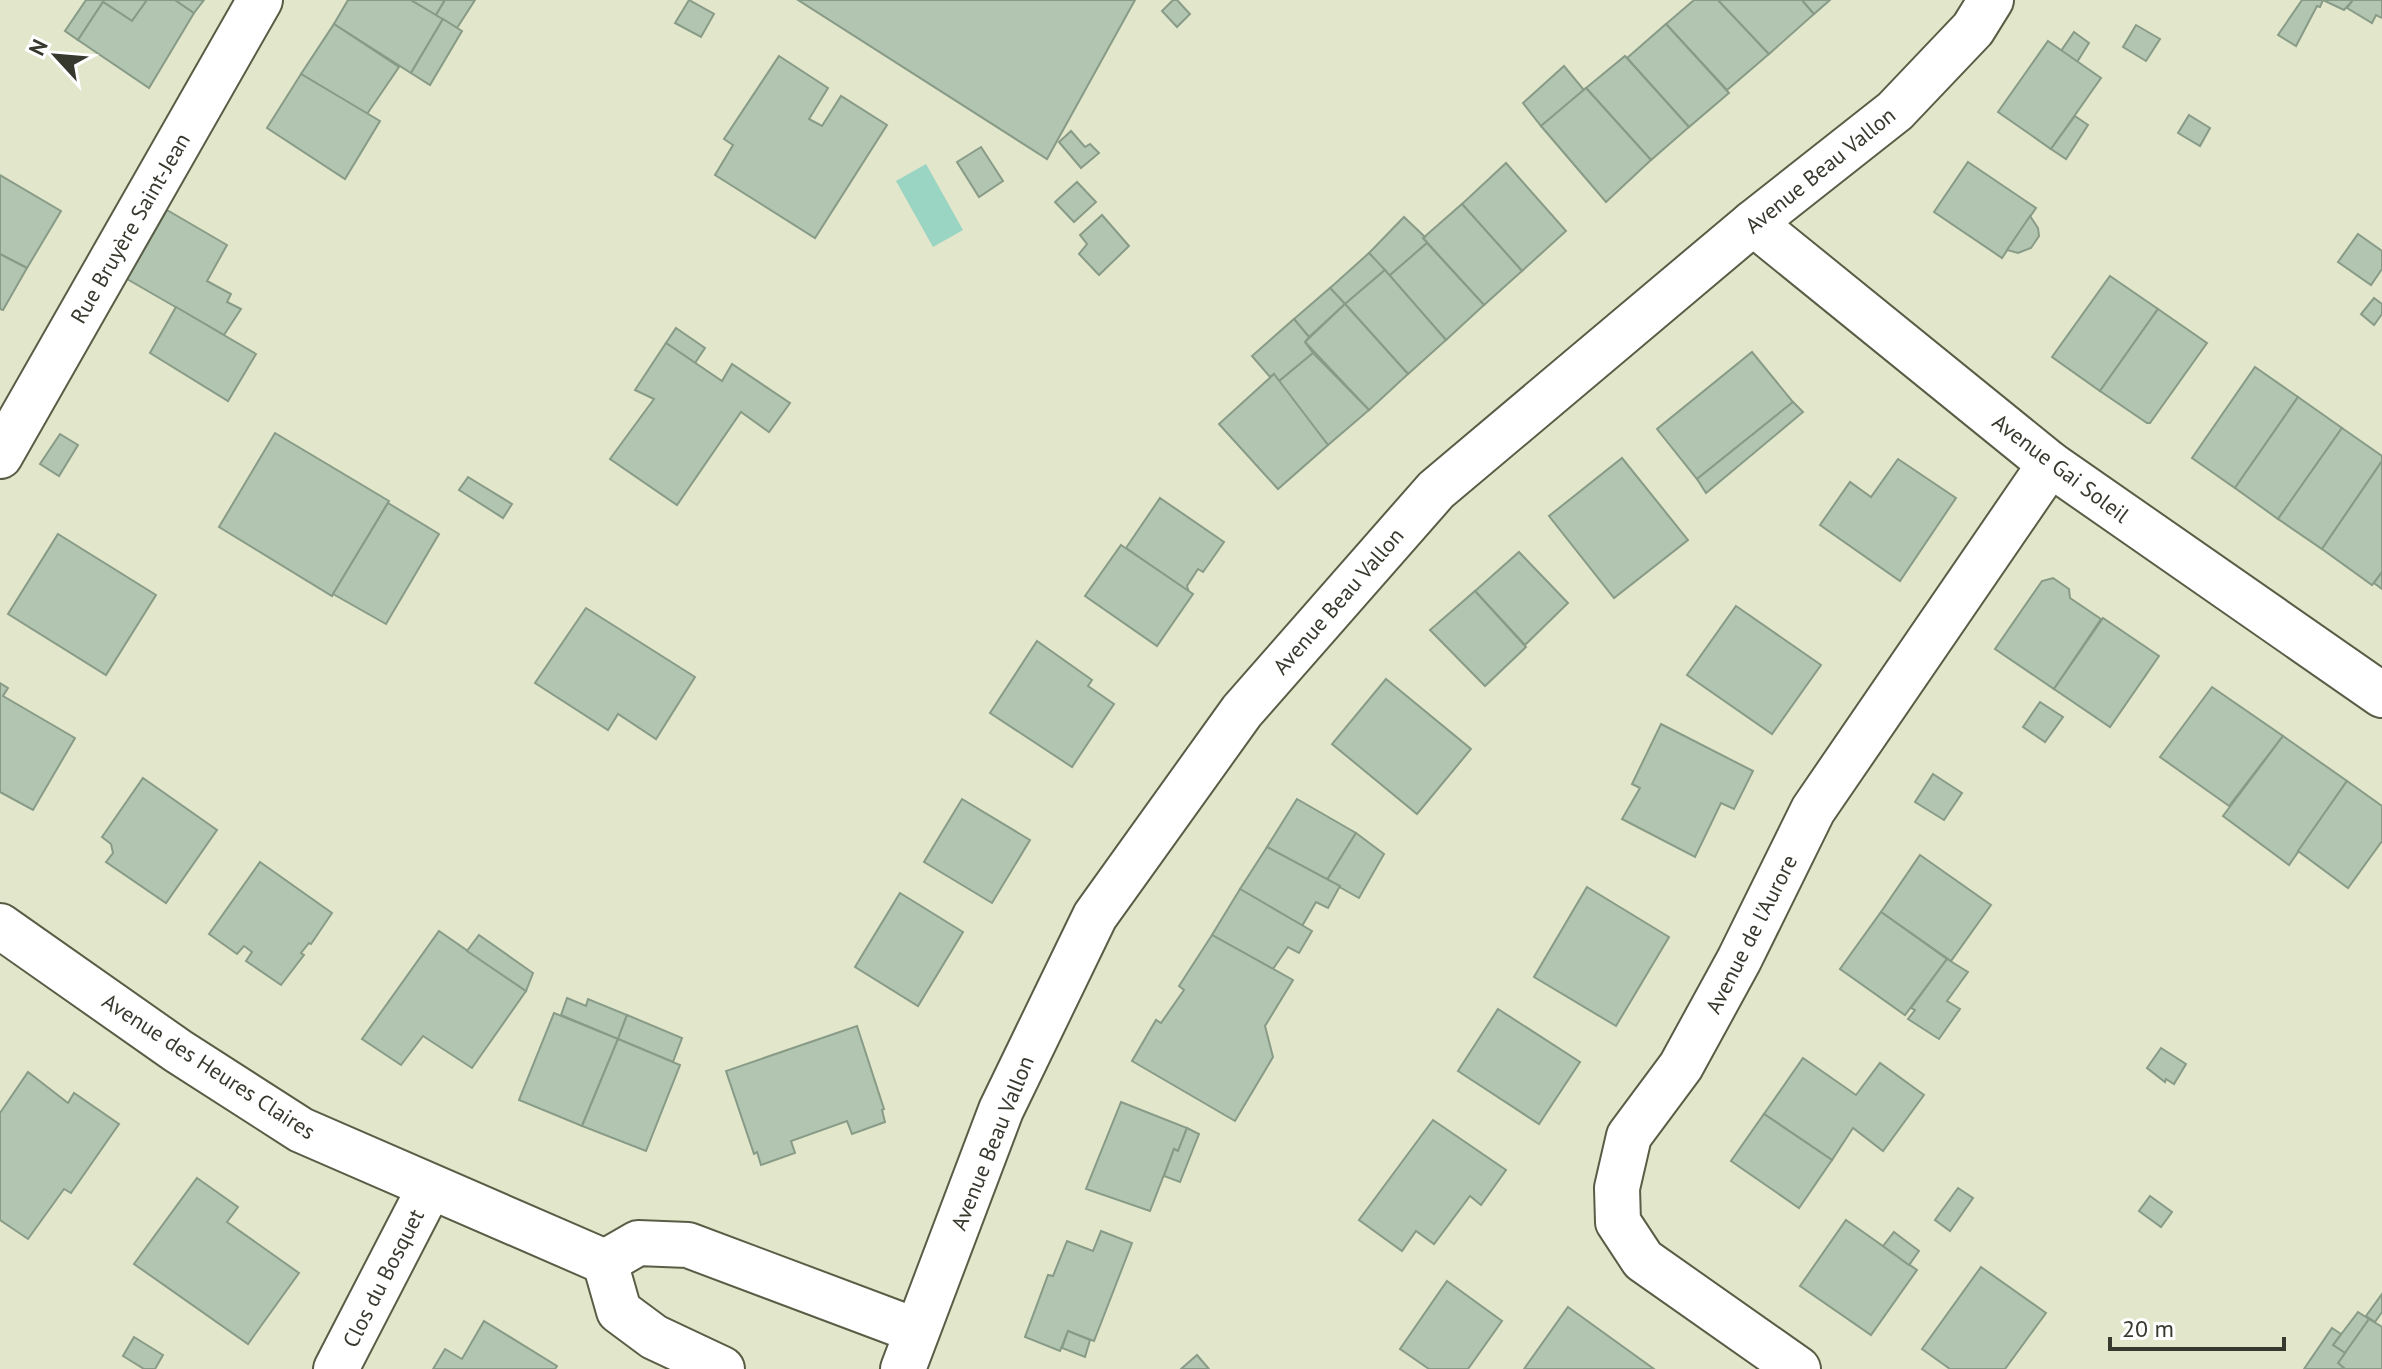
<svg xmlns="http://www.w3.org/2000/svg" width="2382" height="1369" viewBox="0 0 2382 1369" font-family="'PT Sans',sans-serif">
<rect width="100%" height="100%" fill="#e2e6cb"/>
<!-- water -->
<polygon fill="#9ad4c2" points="926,164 963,230 933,247 896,181"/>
<!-- building -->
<g fill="#b1c5b0" stroke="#889b87" stroke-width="2">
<polygon points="86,0 147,0 132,21 103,2 78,40 65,31"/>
<polygon points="147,0 175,0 194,13 149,88 78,40 103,2 132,21"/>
<polygon points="175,0 204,0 194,13"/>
<polygon points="348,0 411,0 443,19 411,73 334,24"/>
<polygon points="411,0 445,0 436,15"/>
<polygon points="445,0 475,0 457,28 436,15"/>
<polygon points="689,0 714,14 701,37 675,23"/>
<polygon points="798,0 1135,0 1047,159"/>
<polygon points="1173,0 1177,0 1190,14 1177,27 1162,11"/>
<polygon points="1694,0 1718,0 1769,54 1727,90 1666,24"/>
<polygon points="1718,0 1802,0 1814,14 1769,54"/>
<polygon points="1802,0 1830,0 1814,14"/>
<polygon points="2302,0 2353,0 2344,10 2323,0 2320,7 2317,6 2296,46 2278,35"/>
<polygon points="2353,0 2382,0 2382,18 2376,15 2372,23 2347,8"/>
<polygon points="443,19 462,31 430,85 411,73"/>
<polygon points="334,24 399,67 367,114 301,74"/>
<polygon points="1666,24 1729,93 1689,127 1627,58"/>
<polygon points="2136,25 2160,39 2146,61 2123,47"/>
<polygon points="2074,32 2089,43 2077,62 2061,51"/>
<polygon points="2048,41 2101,78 2051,149 1998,112"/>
<polygon points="779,56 828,88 809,119 822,126 841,96 887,125 815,238 715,175 733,145 724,139"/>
<polygon points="1625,56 1689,127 1651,160 1586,88"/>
<polygon points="1564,66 1584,90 1541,126 1523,103"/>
<polygon points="301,74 380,121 345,179 267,128"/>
<polygon points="1586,88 1651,160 1606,202 1541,126"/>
<polygon points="2189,115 2210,128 2200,146 2178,133"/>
<polygon points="2075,116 2088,125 2066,159 2051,149"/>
<polygon points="1071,131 1085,147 1090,144 1099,153 1081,168 1059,142"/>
<polygon points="981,147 1003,181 979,197 957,162"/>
<polygon points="1968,162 2036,208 2002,258 1934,212"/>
<polygon points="1506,163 1566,231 1522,271 1462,204"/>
<polygon points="0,175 61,211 27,268 0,254"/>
<polygon points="1077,182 1096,202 1074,222 1055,202"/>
<polygon points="1462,204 1522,271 1484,305 1423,238"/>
<polygon points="167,210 227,245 207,281 231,294 227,302 241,309 224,335 127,279"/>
<polygon points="1102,215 1129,246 1099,275 1079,254 1087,244 1080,235"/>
<polygon points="2030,216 2038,228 2039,236 2031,248 2018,253 2007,250"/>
<polygon points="1404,217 1425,237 1423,238 1427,243 1389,276 1369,253"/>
<polygon points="2358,234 2382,251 2382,269 2371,285 2338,262"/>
<polygon points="1427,243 1484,305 1446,340 1389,276"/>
<polygon points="1369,253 1385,270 1345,304 1330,288"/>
<polygon points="0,254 27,268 3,310 0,309"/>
<polygon points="1385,270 1446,340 1408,374 1345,304"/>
<polygon points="2110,276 2158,309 2100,391 2052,357"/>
<polygon points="1330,288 1345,304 1309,337 1294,319"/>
<polygon points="2374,298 2382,304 2382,314 2374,325 2361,314"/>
<polygon points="1345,304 1408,374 1369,410 1305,342"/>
<polygon points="176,307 256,354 228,401 150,353"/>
<polygon points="2158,309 2207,343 2150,423 2147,423 2100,391"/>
<polygon points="1294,319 1309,337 1305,342 1313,353 1278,382 1274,374 1270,377 1252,356"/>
<polygon points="676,328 705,348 695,363 666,343"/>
<polygon points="666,343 722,381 732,364 790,403 769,432 741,412 677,505 610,459 654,399 635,390"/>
<polygon points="1752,352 1793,402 1697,479 1657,429"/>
<polygon points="1313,353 1369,410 1328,445 1278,382"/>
<polygon points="2255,367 2298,397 2235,488 2192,458"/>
<polygon points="1274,374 1328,445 1278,489 1219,424"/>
<polygon points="2298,397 2342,428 2278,519 2235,488"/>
<polygon points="1793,402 1803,412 1706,493 1697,479"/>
<polygon points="2342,428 2382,456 2382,461 2322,549 2278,519"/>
<polygon points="275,433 389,501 332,596 219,527"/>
<polygon points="60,434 78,445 59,476 40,464"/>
<polygon points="1622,458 1688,540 1614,598 1549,516"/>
<polygon points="1898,459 1956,498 1900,581 1820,525 1850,482 1871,497"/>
<polygon points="2382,461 2382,572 2372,585 2322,549"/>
<polygon points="468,477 512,504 503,518 459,490"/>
<polygon points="1160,498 1224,542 1203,572 1198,569 1187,586 1189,592 1126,548"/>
<polygon points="388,503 439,534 386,624 333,594"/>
<polygon points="58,534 156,595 106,675 8,614"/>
<polygon points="1121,545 1193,594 1157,646 1085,596"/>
<polygon points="1519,552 1568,603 1525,645 1475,591"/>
<polygon points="2382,572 2382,589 2374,583"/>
<polygon points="2053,578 2069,589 2070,598 2101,619 2054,689 1995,649 2042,581"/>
<polygon points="1475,591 1526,647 1485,686 1430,630"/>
<polygon points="1736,606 1821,665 1772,734 1687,675"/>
<polygon points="586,608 695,677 656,739 618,714 608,730 535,683"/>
<polygon points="2103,618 2159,656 2110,727 2054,689"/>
<polygon points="1037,641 1092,680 1088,686 1114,704 1072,767 990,713"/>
<polygon points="1386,679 1471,749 1417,814 1332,744"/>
<polygon points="0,683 8,688 3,696 75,738 33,810 0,792"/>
<polygon points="2212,687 2283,736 2229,806 2160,757"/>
<polygon points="2040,702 2063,717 2045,742 2023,727"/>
<polygon points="1661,724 1753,771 1734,809 1721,803 1695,857 1622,819 1640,788 1632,784"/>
<polygon points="2283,736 2347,781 2289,865 2223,816"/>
<polygon points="1933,774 1962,793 1944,820 1915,802"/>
<polygon points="143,778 217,830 166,903 106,862 113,853 111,844 102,837"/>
<polygon points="2347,781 2382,806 2382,841 2348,888 2298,851"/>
<polygon points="962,799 1030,840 992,903 924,862"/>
<polygon points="1297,799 1356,833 1327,880 1267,847"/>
<polygon points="1356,833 1384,854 1359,898 1327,880"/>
<polygon points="1267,847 1340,886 1328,908 1316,902 1302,926 1240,889"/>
<polygon points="1920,855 1991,905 1951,961 1881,912"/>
<polygon points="260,862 332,913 311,944 309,943 301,953 304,955 281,985 246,961 252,952 244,946 237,954 209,934"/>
<polygon points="1587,887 1669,937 1616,1026 1534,977"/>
<polygon points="1240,889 1312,931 1299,953 1288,947 1273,969 1212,935"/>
<polygon points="900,893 963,932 918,1006 855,967"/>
<polygon points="1881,912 1947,959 1905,1015 1840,969"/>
<polygon points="439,931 526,991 472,1068 423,1036 401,1065 362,1039"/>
<polygon points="479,935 533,973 526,991 467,951"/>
<polygon points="1212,935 1293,980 1265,1026 1273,1057 1235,1121 1132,1061 1156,1020 1161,1023 1184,990 1179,986"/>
<polygon points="1947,959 1968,972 1947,1001 1960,1009 1939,1039 1908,1019 1915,1010 1911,1008"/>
<polygon points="567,998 586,1006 588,999 627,1015 618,1039 561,1015"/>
<polygon points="1498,1009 1580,1062 1539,1124 1458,1071"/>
<polygon points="554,1013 618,1039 582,1126 519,1100"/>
<polygon points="627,1015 682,1038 673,1062 618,1039"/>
<polygon points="857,1026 884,1109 882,1110 885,1122 852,1134 847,1121 791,1141 795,1153 761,1165 757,1152 754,1154 726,1071"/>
<polygon points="618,1039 680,1065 646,1151 582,1126"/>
<polygon points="2161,1048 2186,1064 2174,1084 2166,1079 2165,1082 2147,1068"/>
<polygon points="1803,1058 1856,1095 1880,1063 1924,1095 1883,1151 1853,1128 1832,1160 1764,1114"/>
<polygon points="28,1072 68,1103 74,1093 119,1124 71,1193 64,1189 28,1239 0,1220 0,1113"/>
<polygon points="1121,1102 1187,1128 1178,1151 1174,1149 1150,1211 1086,1189"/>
<polygon points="1764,1114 1832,1160 1799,1208 1731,1161"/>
<polygon points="1433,1120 1506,1170 1481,1205 1470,1196 1434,1244 1416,1231 1402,1251 1359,1220"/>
<polygon points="1187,1128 1199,1134 1180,1182 1164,1176 1174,1149 1178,1151"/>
<polygon points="197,1178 238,1207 227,1222 299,1273 248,1344 134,1264"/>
<polygon points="1958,1188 1973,1198 1950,1231 1935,1220"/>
<polygon points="2150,1196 2172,1212 2161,1227 2139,1211"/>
<polygon points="1846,1220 1917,1270 1871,1335 1800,1286"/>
<polygon points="1101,1231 1132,1243 1094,1341 1068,1331 1060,1351 1025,1337 1048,1275 1053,1276 1067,1241 1093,1251"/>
<polygon points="1894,1232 1919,1251 1909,1265 1883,1246"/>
<polygon points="1981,1267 2046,1313 2005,1369 1950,1369 1922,1349"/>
<polygon points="1447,1281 1502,1321 1468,1369 1429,1369 1400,1349"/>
<polygon points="2382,1294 2382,1312 2375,1322 2366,1316"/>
<polygon points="1568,1307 1654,1369 1524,1369"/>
<polygon points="2358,1312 2369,1319 2345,1353 2333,1345"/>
<polygon points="2369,1319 2382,1327 2382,1369 2345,1369 2338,1363"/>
<polygon points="484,1321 557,1366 555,1369 433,1369 445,1349 462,1359"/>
<polygon points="2332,1328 2341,1334 2333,1345 2345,1353 2338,1363 2345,1369 2304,1369"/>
<polygon points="1068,1331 1090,1340 1085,1357 1062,1348"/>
<polygon points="134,1337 163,1355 155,1369 144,1369 123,1356"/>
<polygon points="1197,1355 1209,1369 1181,1369"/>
</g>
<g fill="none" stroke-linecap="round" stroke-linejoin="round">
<defs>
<g id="minor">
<polyline points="1753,223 2050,464 2382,695"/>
<polyline points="0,456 260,0"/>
<polyline points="0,926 178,1051 301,1130 605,1262"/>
<polyline points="336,1369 430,1187"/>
<polyline points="722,1369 654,1337 619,1311 605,1262 638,1243 688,1245 917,1331"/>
<polyline points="903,1369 1001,1110 1095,916 1242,711 1436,490 1753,223 1895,111 1973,29 1991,0"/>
<polyline points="1798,1369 1643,1260 1618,1222 1617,1188 1629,1136 1681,1066 1739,960 1813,810 2050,464"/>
</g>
</defs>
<!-- minor casing -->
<use href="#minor" stroke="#5a5d45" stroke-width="48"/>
<!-- minor -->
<use href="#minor" stroke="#fff" stroke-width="44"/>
</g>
<g text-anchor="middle" stroke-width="6" stroke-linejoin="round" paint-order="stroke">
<!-- street labels -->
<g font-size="22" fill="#37392e" stroke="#fff">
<text transform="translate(1820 170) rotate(-39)" y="8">Avenue Beau Vallon</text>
<text transform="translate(130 228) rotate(-60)" y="8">Rue Bruyère Saint-Jean</text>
<text transform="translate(2061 468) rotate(37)" y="8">Avenue Gai Soleil</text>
<text transform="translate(1338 601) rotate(-49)" y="8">Avenue Beau Vallon</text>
<text transform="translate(1751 934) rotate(-63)" y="8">Avenue de l'Aurore</text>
<text transform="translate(209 1066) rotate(33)" y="8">Avenue des Heures Claires</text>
<text transform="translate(992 1143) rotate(-68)" y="8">Avenue Beau Vallon</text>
<text transform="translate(383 1278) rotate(-63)" y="8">Clos du Bosquet</text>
</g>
</g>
<!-- north arrow -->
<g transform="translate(56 56) rotate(296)" stroke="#ffffff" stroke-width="6" paint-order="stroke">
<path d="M0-6L14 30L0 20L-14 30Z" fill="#37392e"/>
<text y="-12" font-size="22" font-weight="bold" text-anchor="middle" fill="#37392e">N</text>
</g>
<!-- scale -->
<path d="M2110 1337v12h174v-12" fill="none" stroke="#37392e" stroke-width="4"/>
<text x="2122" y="1337" font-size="24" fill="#37392e" stroke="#ffffff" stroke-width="6" paint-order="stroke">20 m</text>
</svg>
